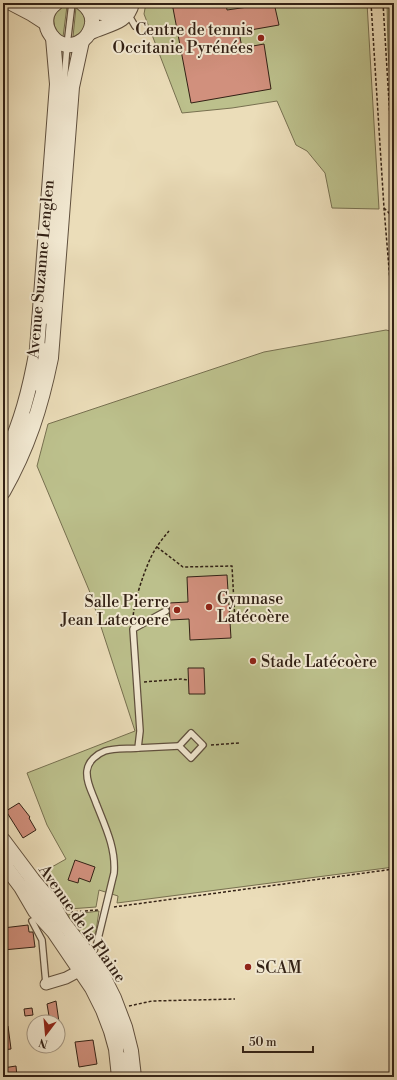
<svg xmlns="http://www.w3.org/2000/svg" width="397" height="1080" viewBox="0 0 397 1080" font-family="'Libre Bodoni',serif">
<rect width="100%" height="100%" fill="#ebddb9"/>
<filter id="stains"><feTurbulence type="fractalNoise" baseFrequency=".005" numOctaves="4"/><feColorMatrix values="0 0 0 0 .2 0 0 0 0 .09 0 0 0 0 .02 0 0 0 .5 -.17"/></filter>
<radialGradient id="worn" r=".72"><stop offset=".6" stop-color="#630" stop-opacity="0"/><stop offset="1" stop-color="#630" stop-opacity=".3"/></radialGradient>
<!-- green -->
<g fill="#bcc08c" stroke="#777050">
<polygon points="146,3 367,3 379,209 332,208 325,173 307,151 296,145 277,101 232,108 182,113 144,14"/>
<polygon points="387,3 394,3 394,150 388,49"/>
<path d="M67,6L63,37C50,29 50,9 67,6Z"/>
<path d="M76,7C89,18 89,29 73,37Z"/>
<polygon points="386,330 394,332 394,867 117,903 118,896 99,890 96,907 69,909 43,872 66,859 47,825 27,773 135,731 89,590 37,466 48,424 264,352"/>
<polygon points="99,911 96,931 93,937 84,939 67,915"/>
</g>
<!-- building -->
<g fill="#d1907d" stroke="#322115">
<polygon points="172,3 226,3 227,10 248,7 248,4 251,3 274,3 279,25 239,32 242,48 264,44 271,89 191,103"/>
<polygon points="227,575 231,638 190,640 189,619 170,620 169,603 188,602 187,577"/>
<polygon points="188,668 204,668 205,694 189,694"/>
<polygon points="19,803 30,817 29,818 36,830 23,838 6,811"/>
<polygon points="75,860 95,867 90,882 79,878 78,883 68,880"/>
<polygon points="28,925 29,932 33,932 35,947 3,950 3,928"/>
<polygon points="56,1001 59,1022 50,1022 47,1004"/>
<polygon points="32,1008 33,1015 25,1016 24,1009"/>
<polygon points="3,1026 8,1026 11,1049 3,1050"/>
<polygon points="93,1040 97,1064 79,1067 75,1042"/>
<polygon points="16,1066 17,1077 3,1077 3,1068"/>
</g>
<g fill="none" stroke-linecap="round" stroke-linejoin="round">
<defs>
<g id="service">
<polyline points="128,14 135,26"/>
<polyline points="46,321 67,45 72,3"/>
<polyline points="37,388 44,346"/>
<polyline points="3,476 18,446 29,416"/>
<polygon points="191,733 203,745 191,758 179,746"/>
<polyline points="138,748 179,746"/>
<polyline points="3,852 11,863"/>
<polyline points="26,883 60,929"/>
<polyline points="32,921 42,940 46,984"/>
<path d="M66,938C90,971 115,1004 122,1046"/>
<path d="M89,956L93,953L97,943L114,873C116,848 105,826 96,803C92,792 86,782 87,771C88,761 97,754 105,751C114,748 128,749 138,748L140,731L133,629L166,611"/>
<polyline points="123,1055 126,1077"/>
</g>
<polyline id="minor" points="46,984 66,978 81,970"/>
<g id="tertiary">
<polyline points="11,3 32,14 46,23"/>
<polyline points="23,3 53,5"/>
<path d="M56,3C31,21 59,59 83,40C88,36 91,30 92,24C93,16 89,8 82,3"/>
<path d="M89,10C102,14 118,17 127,3"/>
<path d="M89,33C106,24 128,24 132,3"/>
<path d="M3,460C21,425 30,388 37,349L57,84L53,38"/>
<path d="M3,492C28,448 41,407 51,358L72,87L82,41"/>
<polyline points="3,840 33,880 50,900 63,922 98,968 105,980 114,998 125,1027 131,1051 134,1077"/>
<polyline points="3,863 21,887 35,911 54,932 92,988 103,1010 111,1031 116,1049 119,1077"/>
</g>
</defs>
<!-- service casing -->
<use href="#service" stroke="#60503e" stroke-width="8"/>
<!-- minor casing -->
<use href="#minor" stroke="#60503e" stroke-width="13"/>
<!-- tertiary casing -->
<use href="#tertiary" stroke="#60503e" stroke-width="16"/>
<!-- path -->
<g stroke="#322115" stroke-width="1.5" stroke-dasharray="3 2" stroke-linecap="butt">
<polyline points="371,3 384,208 394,329"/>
<polyline points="383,3 393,168 392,193 394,211"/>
<polyline points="384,208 391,215 394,225"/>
<polyline points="3,508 6,503"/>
<polyline points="157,547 183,567 232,566 235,622"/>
<path d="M133,620C133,603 144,572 151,557C156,547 162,539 169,531"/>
<polyline points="144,682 181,679 188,680"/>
<polyline points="211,745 239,743"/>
<polyline points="114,907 394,869"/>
<polyline points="70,912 98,910"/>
<polyline points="129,1006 152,1001 235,999"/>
</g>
<!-- service -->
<use href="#service" stroke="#f2e9d2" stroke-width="5.5"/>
<!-- minor -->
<use href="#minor" stroke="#f2e9d2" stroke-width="11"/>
<!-- tertiary -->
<use href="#tertiary" stroke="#f2e9d2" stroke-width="14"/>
</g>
<!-- markers -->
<g fill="#8f2418" stroke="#f2e9d2" stroke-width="1.5">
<circle cx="261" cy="38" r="4"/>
<circle cx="209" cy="607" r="4"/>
<circle cx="177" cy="610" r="4"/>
<circle cx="253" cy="661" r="4"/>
<circle cx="248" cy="967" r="4"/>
</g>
<g text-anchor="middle" stroke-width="4" stroke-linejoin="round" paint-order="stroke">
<!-- poi labels -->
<g font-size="16" fill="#322115" stroke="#f2e9d2" text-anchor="start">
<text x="253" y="35" text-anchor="end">Centre de tennis<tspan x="253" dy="18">Occitanie Pyrénées</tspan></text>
<text x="217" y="604">Gymnase<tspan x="217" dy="18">Latécoère</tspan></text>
<text x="169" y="607" text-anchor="end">Salle Pierre<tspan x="169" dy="18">Jean Latecoere</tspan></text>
<text x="261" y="667">Stade Latécoère</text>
<text x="256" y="973">SCAM</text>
</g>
<!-- street labels -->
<g font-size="16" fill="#322115" stroke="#f2e9d2">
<text transform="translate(40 269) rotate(-85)" y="6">Avenue Suzanne Lenglen</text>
<text transform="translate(83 923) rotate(55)" y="6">Avenue de la Plaine</text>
</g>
</g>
<!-- margin -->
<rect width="397" height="1080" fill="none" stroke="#ebddb9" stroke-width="16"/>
<rect x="4" y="4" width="389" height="1072" fill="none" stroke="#322115" stroke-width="2"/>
<rect x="8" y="8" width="381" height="1064" fill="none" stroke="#322115"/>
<!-- north arrow -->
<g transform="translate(46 1034) rotate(196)"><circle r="19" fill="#f2e9d2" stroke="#a59986"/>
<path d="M0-3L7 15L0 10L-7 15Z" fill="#8f2418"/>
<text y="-6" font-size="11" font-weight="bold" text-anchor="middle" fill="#322115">N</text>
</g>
<!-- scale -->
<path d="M243 1046v6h70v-6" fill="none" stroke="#322115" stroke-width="2"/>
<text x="249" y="1046" font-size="12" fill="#322115" stroke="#f2e9d2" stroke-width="3" paint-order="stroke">50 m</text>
<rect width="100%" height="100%" filter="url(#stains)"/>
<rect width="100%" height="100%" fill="url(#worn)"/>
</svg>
